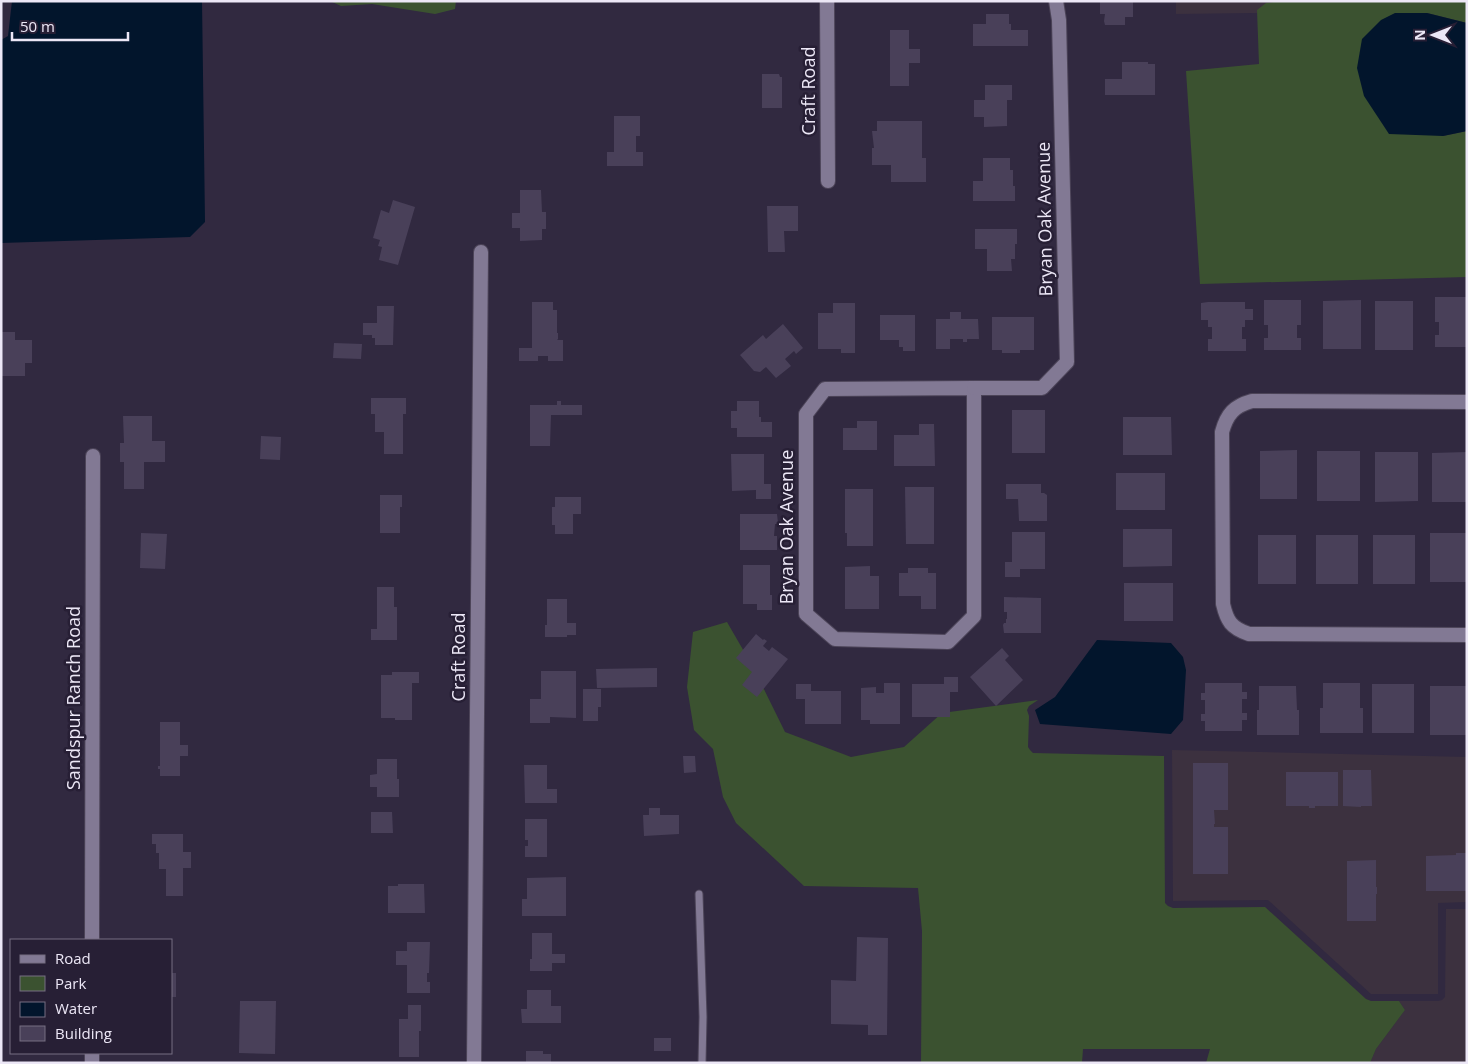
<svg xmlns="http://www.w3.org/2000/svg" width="1468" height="1064" viewBox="0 0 1468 1064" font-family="'Open Sans',sans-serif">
<rect width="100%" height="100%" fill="#312940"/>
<!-- commercial -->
<g fill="#3c313f">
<polygon points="1176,1 1467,1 1467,10 1176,14"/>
<polygon points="1172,750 1467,757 1467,902 1438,903 1438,994 1371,994 1268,900 1173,901"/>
<polygon points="1446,909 1467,909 1467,1063 1370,1063 1376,1049 1405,1010 1399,1001 1438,1001 1442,1000 1445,997"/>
</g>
<!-- green -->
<g fill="#3b5230">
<polygon points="330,1 456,1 455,9 435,14 372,4 341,6"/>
<polygon points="1281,1 1467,1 1467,23 1427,13 1443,136 1467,131 1467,277 1200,284 1186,71 1259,64 1257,10 1266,3"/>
<polygon points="727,622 753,667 785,732 851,757 904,747 942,713 1038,700 1029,706 1027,710 1029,716 1028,747 1030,750 1033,753 1164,756 1165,903 1168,906 1173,908 1265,907 1366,999 1371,1001 1399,1001 1405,1010 1376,1049 1370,1063 1206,1063 1210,1049 1083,1049 1082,1063 921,1063 922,931 918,888 804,886 736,823 723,797 713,749 694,730 687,687 693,632"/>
</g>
<!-- water -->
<g fill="#02152c">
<polygon points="12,1 202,1 205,222 190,237 1,243 1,40 8,36"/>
<polygon points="1395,13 1427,13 1467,23 1467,131 1443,136 1389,134 1364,96 1357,68 1362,39 1381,20"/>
<polygon points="1097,640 1171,643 1183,657 1186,670 1183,720 1171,734 1040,724 1035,710 1055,697"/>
</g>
<!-- building -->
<g fill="#494059">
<polygon points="1100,1 1133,1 1133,17 1125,17 1125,25 1105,25 1104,21 1105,14 1100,14"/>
<polygon points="986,14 1009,14 1009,24 1011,24 1011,30 1028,30 1028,46 973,46 973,24 986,24"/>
<polygon points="890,30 909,30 909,49 920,49 920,63 909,63 909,86 890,86"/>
<polygon points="1122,62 1148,62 1148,64 1155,64 1155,95 1105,95 1105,79 1122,79"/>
<polygon points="762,74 779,74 780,77 782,77 782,108 762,108"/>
<polygon points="985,85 1012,85 1012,100 1007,100 1007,126 984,127 984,117 974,117 974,100 985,100"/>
<polygon points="614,116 640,116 640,136 636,136 636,152 643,152 643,166 607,166 607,152 614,152"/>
<polygon points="877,121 922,121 922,158 926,158 926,182 891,182 891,165 872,165 872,148 874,148 872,131 877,131"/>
<polygon points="983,158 1010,158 1010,170 1013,170 1013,186 1015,186 1015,201 973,201 973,181 983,181"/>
<polygon points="520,190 541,190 542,212 546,212 546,229 542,229 542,240 520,241 520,228 512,228 512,213 520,213"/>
<polygon points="393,200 415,207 398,265 379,260 382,247 378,246 380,240 373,238 381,210 389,213"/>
<polygon points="767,206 798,206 798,231 784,231 785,252 768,252"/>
<polygon points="975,229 1017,229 1017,244 1015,244 1015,259 1011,259 1012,271 987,271 987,249 975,249"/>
<polygon points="1435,297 1467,297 1467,347 1435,347 1435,335 1439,335 1439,322 1435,322"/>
<polygon points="1264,300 1301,300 1301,325 1297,325 1297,338 1301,338 1301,350 1264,350 1264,338 1268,338 1268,325 1264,325"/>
<polygon points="1361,300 1361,349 1323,349 1323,301"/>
<rect x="1375" y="301" width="38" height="49"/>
<polygon points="532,302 553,302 553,310 557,310 557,333 558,333 558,339 557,340 563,340 563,361 548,361 548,356 538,356 538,361 519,361 519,348 532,348"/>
<polygon points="1208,302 1245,302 1245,309 1253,309 1253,320 1245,320 1245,327 1242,327 1242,339 1246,339 1246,351 1208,351 1208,339 1212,339 1212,327 1208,327 1208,320 1201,320 1201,303"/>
<polygon points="833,303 855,303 855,353 841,353 841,349 818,349 818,313 833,313"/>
<polygon points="377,306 394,306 393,345 375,345 375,338 372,338 372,335 363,335 363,323 377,323"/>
<polygon points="950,312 961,312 961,319 978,319 979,339 967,339 967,342 963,342 963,339 950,339 950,349 936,349 936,319 950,319"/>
<polygon points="880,315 915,315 915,351 903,351 903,347 899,347 899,340 880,340"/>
<polygon points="992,317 1034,317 1034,350 1020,350 1020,353 1002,353 1002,350 992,350"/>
<polygon points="783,324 803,348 796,354 794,351 785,359 791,366 776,378 766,367 760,372 754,371 740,355 763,335 766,339"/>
<polygon points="1,332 15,332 15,340 32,340 32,363 25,363 25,376 1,376"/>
<polygon points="334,343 362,344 361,359 333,358"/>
<polygon points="371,398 406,398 406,414 403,414 403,454 384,454 384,432 375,432 375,414 371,414"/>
<polygon points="557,401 561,401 561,405 582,405 582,415 551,415 550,446 530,446 530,405 557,405"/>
<polygon points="737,401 759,401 759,417 761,417 761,422 772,422 772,437 737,437 737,428 731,428 731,411 737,411"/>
<rect x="1012" y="410" width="33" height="43"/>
<polygon points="123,416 152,416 152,441 165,441 165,462 144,462 144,489 124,489 124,462 120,462 120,443 124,443"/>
<polygon points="1123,417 1171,417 1172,455 1123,455"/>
<polygon points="857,421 877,421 877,450 843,450 843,428 857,428"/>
<polygon points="919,424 934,424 935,466 894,466 894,435 919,435"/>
<polygon points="261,436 281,437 280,460 260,459"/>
<polygon points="1297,450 1297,499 1260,499 1260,451"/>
<rect x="1317" y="451" width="43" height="50"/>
<polygon points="1375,452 1418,452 1418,501 1375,502"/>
<polygon points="1467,452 1467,502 1432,502 1432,453"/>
<polygon points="731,454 764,454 764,484 771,484 771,499 756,499 756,490 732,491"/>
<rect x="1116" y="473" width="49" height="37"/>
<polygon points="1006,484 1041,484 1041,493 1044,493 1047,495 1047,521 1019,521 1018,499 1006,499"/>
<polygon points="905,487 934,487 934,544 906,544"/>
<polygon points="845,489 873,489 873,546 847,546 847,533 845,533"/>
<polygon points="380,495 402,495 402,507 400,507 400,533 380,533"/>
<polygon points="555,497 581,497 581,514 573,514 573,534 555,534 555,525 552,525 552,507 555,507"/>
<polygon points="740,514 777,514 778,523 777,524 775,524 774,536 777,536 777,550 740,550"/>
<polygon points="1123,529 1172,529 1172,566 1123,567"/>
<polygon points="1012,532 1045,532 1045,569 1020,569 1020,577 1005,577 1005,562 1012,562"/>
<polygon points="141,533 167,534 165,569 140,568"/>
<rect x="1430" y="533" width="37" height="49"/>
<rect x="1258" y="535" width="38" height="49"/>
<rect x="1316" y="535" width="42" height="49"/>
<rect x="1373" y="535" width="42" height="49"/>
<polygon points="743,565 770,565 770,595 772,595 772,610 757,610 757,604 743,604"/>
<polygon points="870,566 870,576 879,576 879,609 845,609 845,567"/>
<polygon points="908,568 928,568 928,573 936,573 936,609 921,609 921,596 899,596 899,573 908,573"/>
<rect x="1124" y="583" width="49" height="38"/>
<polygon points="377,587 394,587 394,607 397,607 397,640 371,640 371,629 377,629"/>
<polygon points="1004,597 1041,598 1041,633 1004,633 1003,625 1004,623 1006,623 1006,619 1007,619 1007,612 1004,612"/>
<polygon points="547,599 567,599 567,623 576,623 576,635 567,635 567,637 545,637 545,625 547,625"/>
<polygon points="756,634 763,640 764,639 767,641 763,646 769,651 772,647 788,659 757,697 742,685 752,672 736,658"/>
<polygon points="1002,648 1009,656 1005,660 1023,680 996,706 970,677"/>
<polygon points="657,668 657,687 597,688 596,669"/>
<polygon points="541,671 576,671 576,718 550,717 550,723 530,723 530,699 541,699"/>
<polygon points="392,672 419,672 419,683 412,683 412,720 395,720 395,718 381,718 381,675 392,675"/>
<polygon points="944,677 958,677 958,692 950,692 950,717 912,717 912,684 944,684"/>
<polygon points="884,683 900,683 900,724 870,724 870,720 861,720 861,688 876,687 876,693 884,693"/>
<polygon points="1205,683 1242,683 1242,692 1247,692 1247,699 1242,699 1242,713 1247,713 1247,720 1242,720 1242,731 1205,731 1205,721 1201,721 1201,714 1205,714 1205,700 1201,700 1201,693 1205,693"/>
<polygon points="1323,683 1360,683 1360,708 1363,708 1363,733 1320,733 1320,708 1323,708"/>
<polygon points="796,684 811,684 811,691 841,691 841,724 805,724 805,699 796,699"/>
<rect x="1372" y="684" width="42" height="49"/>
<polygon points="1259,686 1296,686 1297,710 1299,710 1299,735 1257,735 1257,710 1259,710"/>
<rect x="1430" y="686" width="37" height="49"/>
<polygon points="583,689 601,689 601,707 598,707 598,721 583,721"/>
<polygon points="160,722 180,722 180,745 188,745 188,756 180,756 180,776 160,776 160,769 158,769 158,766 160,766"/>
<polygon points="683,756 695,756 696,772 684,773"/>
<polygon points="377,759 397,759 397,779 399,779 399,797 377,797 377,787 370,787 370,775 377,774"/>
<polygon points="1193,763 1228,763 1228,810 1214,810 1215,824 1214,824 1214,827 1228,827 1228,874 1193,874"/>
<polygon points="524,765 547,765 547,789 557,789 557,803 525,803"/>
<polygon points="1343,770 1371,770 1372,806 1361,806 1361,807 1343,806"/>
<polygon points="1286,772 1338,772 1338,806 1315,806 1315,808 1309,808 1309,806 1286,806"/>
<polygon points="649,808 660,808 660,815 679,815 679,834 644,836 643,815 649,815"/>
<polygon points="371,812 392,812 393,833 371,833"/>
<polygon points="525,819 547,819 547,857 525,857 525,846 528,846 528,840 525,840"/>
<polygon points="152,834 183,834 183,852 191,852 191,868 183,868 183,896 166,896 166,869 159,869 159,853 156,853 156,844 152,844"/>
<polygon points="1456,853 1467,853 1467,891 1426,891 1426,856 1456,855"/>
<polygon points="1376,860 1376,887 1377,887 1377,894 1376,894 1376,921 1347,921 1347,861"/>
<polygon points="566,877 566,916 522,916 522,899 527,899 527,878"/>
<polygon points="398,884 424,884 425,913 388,913 388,886 398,886"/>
<polygon points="532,933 552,933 552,954 565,954 565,963 552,963 552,971 530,971 530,959 532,959"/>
<polygon points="857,937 888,938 887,1035 868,1035 868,1025 831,1024 831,980 856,981"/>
<polygon points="407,942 430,942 429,973 427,973 427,982 430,982 430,993 407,993 407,965 396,965 396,951 407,951"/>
<rect x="171" y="973" width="5" height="24"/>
<polygon points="527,990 551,990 551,1006 561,1006 561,1023 522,1023 521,1009 527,1009"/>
<polygon points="240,1001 276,1001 275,1054 239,1053"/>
<polygon points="408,1005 421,1005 421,1031 419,1031 419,1057 399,1057 399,1019 408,1019"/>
<rect x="654" y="1038" width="17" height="13"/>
<polygon points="526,1051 543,1051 543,1054 551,1054 551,1063 526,1063"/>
</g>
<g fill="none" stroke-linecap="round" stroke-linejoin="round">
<defs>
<polyline id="lane" points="699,894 703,1017 702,1063"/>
<g id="street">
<polyline points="827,1 828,181"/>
<polygon points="974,388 974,616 948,642 835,639 806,614 806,414 825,389"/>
<polyline points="974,388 1042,388 1067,362 1059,20 1056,1"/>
<path d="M1467,402L1252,401C1234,406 1227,414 1222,432L1223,604C1227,621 1231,628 1249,634L1467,635"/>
<polyline points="92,940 93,456"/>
<polyline points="92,1053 92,1063"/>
<polyline points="474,1063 481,252"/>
</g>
</defs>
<!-- lane casing -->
<use href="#lane" stroke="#4c4458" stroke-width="9"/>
<!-- street casing -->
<use href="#street" stroke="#4c4458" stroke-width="16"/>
<!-- lane -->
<use href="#lane" stroke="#827994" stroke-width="7"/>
<!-- street -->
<use href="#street" stroke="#827994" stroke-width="14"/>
</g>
<g text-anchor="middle" stroke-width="5" stroke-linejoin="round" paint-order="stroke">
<!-- street labels -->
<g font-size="18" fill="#ece7f6" stroke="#271f35">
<text transform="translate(809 91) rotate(-90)" y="6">Craft Road</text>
<text transform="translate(1045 219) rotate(-91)" y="6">Bryan Oak Avenue</text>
<text transform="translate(787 527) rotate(-90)" y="6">Bryan Oak Avenue</text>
<text transform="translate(459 657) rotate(-90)" y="6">Craft Road</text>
<text transform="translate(74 698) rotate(-90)" y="6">Sandspur Ranch Road</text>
</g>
</g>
<!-- border -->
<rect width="1468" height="1064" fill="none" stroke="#ece7f6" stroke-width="5"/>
<!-- legend -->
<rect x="10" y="939" width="162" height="115" fill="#271f35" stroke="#766f82"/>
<rect x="20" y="955" width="25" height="8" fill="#827994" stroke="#766f82"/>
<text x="55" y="964" font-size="15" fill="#ece7f6">Road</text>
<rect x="20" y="976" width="25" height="15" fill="#3b5230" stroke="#766f82"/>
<text x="55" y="989" font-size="15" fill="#ece7f6">Park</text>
<rect x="20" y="1002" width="25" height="15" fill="#02152c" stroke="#766f82"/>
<text x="55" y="1014" font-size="15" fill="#ece7f6">Water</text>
<rect x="20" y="1026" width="25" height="15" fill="#494059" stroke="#766f82"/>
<text x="55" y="1039" font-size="15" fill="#ece7f6">Building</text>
<!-- north arrow -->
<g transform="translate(1433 35) rotate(270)" stroke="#271f35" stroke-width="4" paint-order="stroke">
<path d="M0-4L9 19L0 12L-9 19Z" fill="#ece7f6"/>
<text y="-8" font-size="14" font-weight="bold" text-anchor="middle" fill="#ece7f6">N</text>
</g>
<!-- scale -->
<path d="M12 32v8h116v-8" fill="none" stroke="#ece7f6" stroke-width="2.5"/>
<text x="20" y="32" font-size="15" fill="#ece7f6" stroke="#271f35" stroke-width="4" paint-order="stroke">50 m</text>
</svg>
